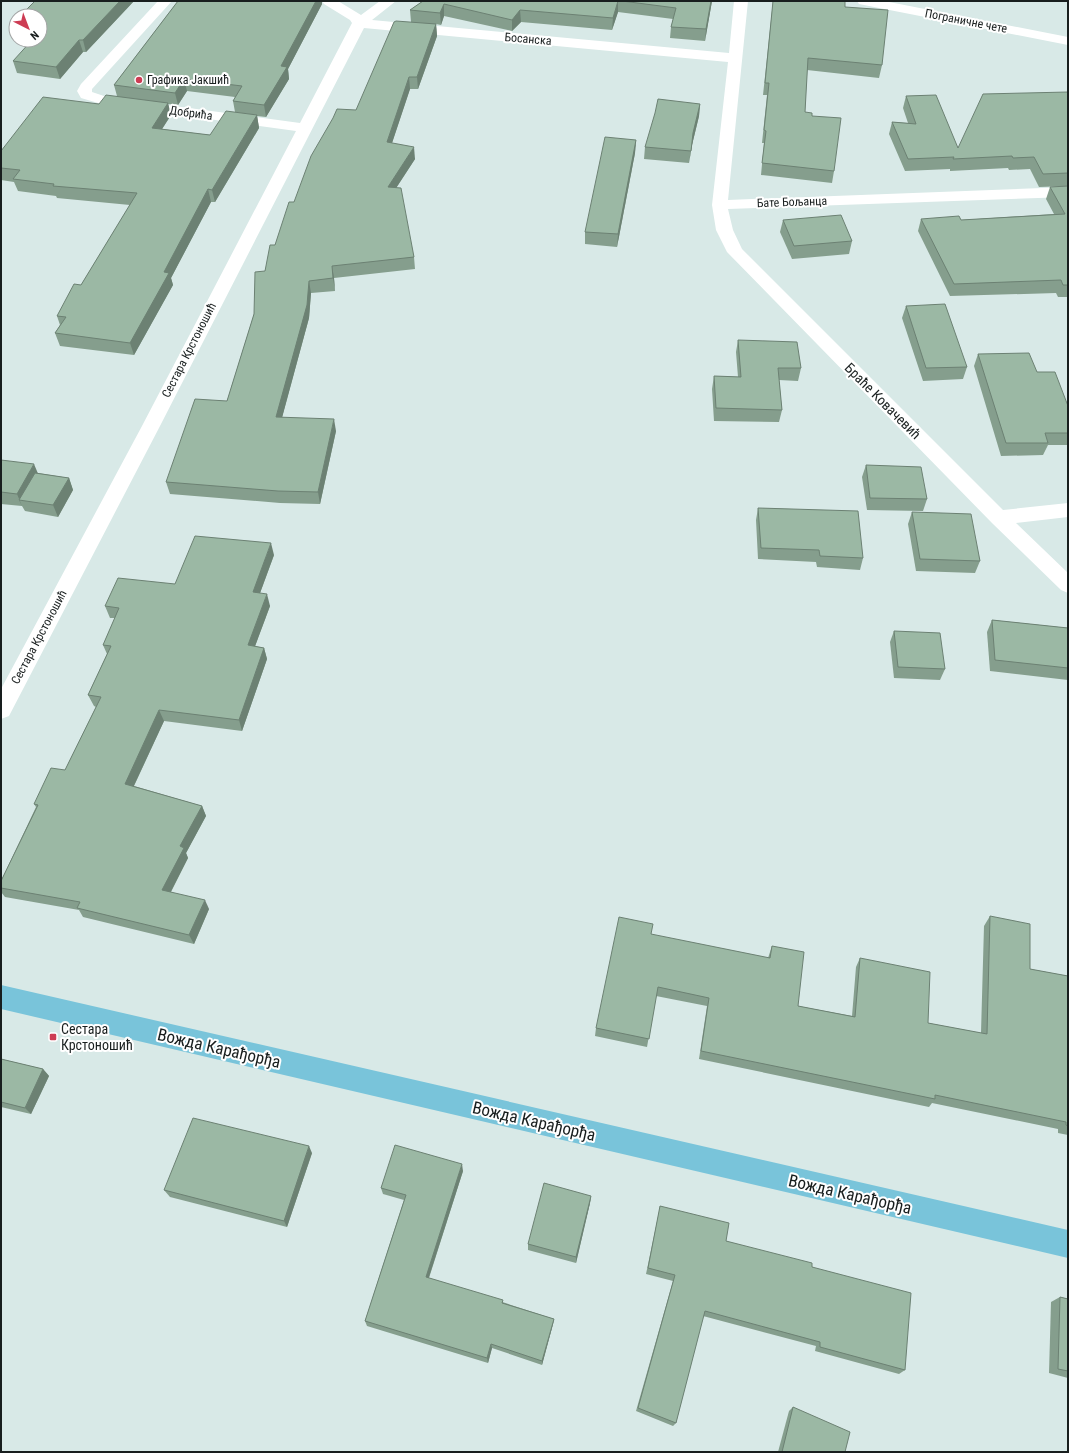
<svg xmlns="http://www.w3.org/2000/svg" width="1069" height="1453" viewBox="0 0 1069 1453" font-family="'Roboto Condensed',sans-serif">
<rect width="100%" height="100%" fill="#d8e9e7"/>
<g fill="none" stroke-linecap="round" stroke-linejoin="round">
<!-- minor -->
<g fill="#fff" fill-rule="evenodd">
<polygon points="158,1 172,1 92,89 92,92 107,97 300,123 352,23 350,20 324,4 322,1 338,1 361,15 380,1 396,1 372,20 729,53 734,1 748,1 728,200 1068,187 1068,197 728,209 733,230 742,249 1003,510 1068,503 1068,517 1016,523 1068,573 1068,593 1061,590 992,523 727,252 716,230 712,205 728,62 364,28 160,426 9,716 1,719 1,689 142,426 296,131 105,105 81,98 77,91 81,84"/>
<polygon points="857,1 884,1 1068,37 1068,45 864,5 859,4"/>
</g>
<!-- major -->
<polygon fill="#79c4da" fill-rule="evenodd" points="1,985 1068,1230 1068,1258 1,1009"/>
</g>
<!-- wall -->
<g fill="#859e8d" fill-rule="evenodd">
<polygon points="35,1 134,1 86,52 83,52 60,79 17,73 13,61 40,40 40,16"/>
<path d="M178,1H322V4L288,69L289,79L266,117L257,116L259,128L215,202H211L171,278L173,285L134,355L60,346L55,333L60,325L57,316L81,285L130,205L57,198L56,196L18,191L14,182L1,180V151L99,104L117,96L114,85ZM187,91L235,97L233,101L235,112L210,135L162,129L171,115L168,104L178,105Z"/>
<polygon points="423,1 712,1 705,41 670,38 671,27 673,19 618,12 612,30 521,22 512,31 444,16 441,25 436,24 437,36 418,89 410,89 392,143 415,159 396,188 414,257 415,269 334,278 335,291 311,293 309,318 282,417 336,431 320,504 280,503 170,494 166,482 227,401 254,314 265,271 275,245 294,202 356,110 411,22 410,10"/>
<polygon points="773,1 845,1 845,7 882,65 879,78 807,70 805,112 812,116 834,171 832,183 761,175 764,143 762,143 767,95 763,95"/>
<polygon points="1068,92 1068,186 1039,187 1030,169 1009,170 1008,168 950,171 950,169 905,171 889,134 892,122 908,123 903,108 906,96 958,148"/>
<polygon points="700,104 699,116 692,145 689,163 644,159 645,147"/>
<polygon points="636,140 635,153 617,247 585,244 585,232"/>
<polygon points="1068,186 1068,297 1058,297 1056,293 950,296 918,231 921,219 961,220 1054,214 1046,199 1050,187"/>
<polygon points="783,220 852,241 849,254 792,259 780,232"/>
<polygon points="906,306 967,367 963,379 923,381 902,318"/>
<polygon points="738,340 801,368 798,381 779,380 782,410 779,422 714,421 712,389 714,376 738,377 736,352"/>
<polygon points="978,354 1037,372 1068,406 1068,445 1048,445 1043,455 1001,456 974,366"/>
<polygon points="1,460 38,473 69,478 73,490 58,517 25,511 22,506 1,504"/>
<polygon points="866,465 927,499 923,511 867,510 862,477"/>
<polygon points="758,508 863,558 860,570 817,567 816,562 758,559 756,520"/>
<polygon points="912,512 980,561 975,573 916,571 908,524"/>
<polygon points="274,555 260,593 270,606 255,646 264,648 267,659 242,731 164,721 134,786 202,806 206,816 186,853 188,858 171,892 209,909 194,944 83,917 79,910 5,897 1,892 1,881 36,807 34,804 65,770 96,707 94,706 88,695 107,654 103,645 115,618 110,618 105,606 175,584"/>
<polygon points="992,620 1068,628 1068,680 990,671 987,632"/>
<polygon points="894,631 945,669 940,680 894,678 890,642"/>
<polygon points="990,916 1030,969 1068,976 1068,1135 1058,1133 1058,1129 932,1103 929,1107 699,1059 707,1006 656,996 647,1047 595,1036 596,1028 652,935 768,958 772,946 798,1006 852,1016 856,967 860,958 928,1023 981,1033 984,926"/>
<polygon points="1,1059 43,1069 49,1076 31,1114 1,1107"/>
<polygon points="312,1153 287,1227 170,1197 164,1190"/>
<polygon points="463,1171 429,1278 554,1319 553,1324 542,1365 492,1348 488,1363 367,1326 365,1321 404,1200 383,1194 381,1188"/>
<polygon points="591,1196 590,1203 576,1263 528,1250 528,1244"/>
<polygon points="660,1206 726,1241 812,1267 905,1370 899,1374 815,1351 816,1346 703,1316 676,1423 673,1426 636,1411 673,1281 646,1274 659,1212"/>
<polygon points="1060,1297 1068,1299 1068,1378 1049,1373 1051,1302"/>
<polygon points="793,1407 845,1452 778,1452 789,1411"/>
</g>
<!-- shaded-wall -->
<g fill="#6c8173">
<polygon points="120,1 134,1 86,52 83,40"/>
<polygon points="316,1 322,1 322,4 288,69 289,79 266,117 264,105 281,66"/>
<polygon points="618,1 618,12 612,30 613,18"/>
<polygon points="711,1 712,1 705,41 706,29"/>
<polygon points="444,4 444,16 441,25 440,13"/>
<polygon points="520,10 521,22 512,31 512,20"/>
<polygon points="436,24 437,36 418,89 417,77"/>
<polygon points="79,40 83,52 60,79 56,67"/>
<polygon points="409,77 410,89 388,155 387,142"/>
<polygon points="184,79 187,91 178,105 175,93"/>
<polygon points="168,103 171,115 155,140 152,128"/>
<polygon points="700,104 699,116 692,145 689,163 693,133"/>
<polygon points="257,115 259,128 215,202 212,190"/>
<polygon points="636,140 635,153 617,247 618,234"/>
<polygon points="414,147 415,159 389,199 388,187"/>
<polygon points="208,189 211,202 171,278 173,285 134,355 130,343 164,272"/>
<polygon points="332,266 334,278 335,291 333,278"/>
<polygon points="309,281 311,293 309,318 279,429 276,417"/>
<polygon points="334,419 336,431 320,504 318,492"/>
<polygon points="34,464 39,476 19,500 22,506 17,494"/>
<polygon points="69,478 73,490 58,517 53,505"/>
<polygon points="271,543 274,555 256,604 253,592"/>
<polygon points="267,594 270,606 251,657 248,645"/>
<polygon points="264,648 267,659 242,731 239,720"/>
<polygon points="159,710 164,721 130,794 125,784"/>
<polygon points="202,806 206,816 186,853 188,858 167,899 162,890 180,846"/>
<polygon points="205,900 209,909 194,944 189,935"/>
<polygon points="43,1069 49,1076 31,1114 25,1108"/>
<polygon points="309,1146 312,1153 287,1227 284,1221"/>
<polygon points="462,1164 463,1171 427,1283 426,1277"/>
<polygon points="591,1196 590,1203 576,1263 576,1257"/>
<polygon points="554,1319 553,1324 542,1365 542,1361"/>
<polygon points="491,1344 492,1348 488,1363 487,1358"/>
</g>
<!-- building -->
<g fill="#9bb8a4" stroke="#6c8173">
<polygon points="35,1 120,1 83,40 79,40 56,67 13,61 32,40 40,40 40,31 47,24 40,23 40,16 20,16"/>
<polygon points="178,1 316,1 281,66 287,67 264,105 233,101 242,86 184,79 175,93 114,85"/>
<polygon points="423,1 618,1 613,18 520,10 512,20 444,4 440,13 410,10"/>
<polygon points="622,1 711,1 706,29 671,27 676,8"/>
<polygon points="773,1 845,1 845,7 888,10 882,65 808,58 805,112 812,113 812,116 841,118 834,171 762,163 766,131 764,130 769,83 765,83"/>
<polygon points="396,21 436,24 417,77 409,77 387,142 414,147 388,187 401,188 414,257 332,266 333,278 309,281 307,305 276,417 334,419 318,492 278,491 166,482 195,399 227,401 254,314 255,272 265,271 270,245 275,245 289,202 294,202 311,156 333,118 337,109 356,110 394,22"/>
<polygon points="1068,92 1068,173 1043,174 1034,157 1013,158 1012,156 953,159 954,157 908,159 892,122 916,124 906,96 936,95 958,148 983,94"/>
<polygon points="106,95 168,103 152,128 210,135 226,111 257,115 212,190 208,189 164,272 169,273 130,343 55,333 66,317 57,316 74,284 81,285 137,193 53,186 54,184 13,179 20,170 1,168 1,151 43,97 99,104"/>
<polygon points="658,99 700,104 693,133 691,151 645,147 655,113"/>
<polygon points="605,137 636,140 618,234 585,232"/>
<polygon points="1068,186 1068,285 1063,285 1061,280 954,284 921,219 959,216 961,220 1065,214 1050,187"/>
<polygon points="841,215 852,241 794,246 783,220"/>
<polygon points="945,304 967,367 926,368 906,306"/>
<polygon points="738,340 797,342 801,368 778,368 782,410 716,408 714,376 741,377"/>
<polygon points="1029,353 1037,372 1055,372 1068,406 1068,433 1045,433 1048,443 1006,443 978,354"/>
<polygon points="1,460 34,464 17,494 1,492"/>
<polygon points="866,465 921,467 927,499 870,498"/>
<polygon points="35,473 69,478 53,505 19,500"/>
<polygon points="758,508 858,511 863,558 820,556 819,550 761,548"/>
<polygon points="912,512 971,514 980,561 920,559"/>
<polygon points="195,536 271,543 253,592 267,594 248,645 264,648 239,720 159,710 125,784 202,806 180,846 184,848 162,890 205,900 189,935 77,908 80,902 1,888 1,881 38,805 34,804 51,768 65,770 101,697 88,695 111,646 103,645 119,608 105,606 118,578 175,584"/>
<polygon points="992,620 1068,628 1068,668 995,660"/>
<polygon points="894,631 940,633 945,669 898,667"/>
<polygon points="990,916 1030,924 1030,969 1068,976 1068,1126 1066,1125 1066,1122 935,1095 935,1099 701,1051 709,998 658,987 649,1039 596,1028 619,917 653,924 651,934 770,958 772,946 804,952 798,1006 855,1017 860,958 930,972 928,1023 987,1034"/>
<polygon points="1,1059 43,1069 25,1108 1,1102"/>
<polygon points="193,1118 309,1146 284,1221 164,1190"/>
<polygon points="395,1145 462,1164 426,1277 503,1300 502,1303 554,1319 542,1361 491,1344 487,1358 365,1321 406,1195 381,1188"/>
<polygon points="544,1183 591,1196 576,1257 528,1244"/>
<polygon points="660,1206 729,1223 726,1241 812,1263 812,1267 911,1293 905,1370 820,1347 820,1342 705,1311 676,1423 638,1408 675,1275 648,1268"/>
<polygon points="1060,1297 1068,1299 1068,1371 1058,1369"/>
<polygon points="793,1407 850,1432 845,1452 782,1452"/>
</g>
<!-- markers -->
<g fill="#cd3c53" stroke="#fff" stroke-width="1.5">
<circle cx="139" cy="80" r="4"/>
<rect x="49" y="1033" width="8" height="8" rx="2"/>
</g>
<g text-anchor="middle" stroke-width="4" stroke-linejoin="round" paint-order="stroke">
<!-- far-street labels -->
<g font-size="12" fill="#181e1e" stroke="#fff">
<text transform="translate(966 21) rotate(11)" y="4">Пограничне чете</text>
<text transform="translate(528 39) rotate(5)" y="4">Босанска</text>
<text transform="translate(191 113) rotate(8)" y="4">Добрића</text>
<text transform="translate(792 202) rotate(-2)" y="4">Бате Бољанца</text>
<text transform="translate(189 350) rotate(-63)" y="4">Сестара Крстоношић</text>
<text transform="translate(39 637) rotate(-62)" y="4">Сестара Крстоношић</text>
</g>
<!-- far-poi labels -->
<g font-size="12" fill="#181e1e" stroke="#fff" text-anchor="start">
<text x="147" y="84">Графика Јакшић</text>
</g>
<!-- street labels -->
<g font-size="14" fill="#181e1e" stroke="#fff">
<text transform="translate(883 401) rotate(45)" y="5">Браће Ковачевић</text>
</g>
<!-- poi labels -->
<g font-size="14" fill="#181e1e" stroke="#fff" text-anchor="start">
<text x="61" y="1034">Сестара<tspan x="61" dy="16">Крстоношић</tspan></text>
</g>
<!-- near-street labels -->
<g font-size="17" fill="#181e1e" stroke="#fff">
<text transform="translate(219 1048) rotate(13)" y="6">Вожда Карађорђа</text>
<text transform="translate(534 1121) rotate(13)" y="6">Вожда Карађорђа</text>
<text transform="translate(850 1194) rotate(13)" y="6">Вожда Карађорђа</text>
</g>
</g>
<!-- border -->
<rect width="1069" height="1453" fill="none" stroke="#181e1e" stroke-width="4"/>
<!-- north arrow -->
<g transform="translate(28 28) rotate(138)"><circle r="19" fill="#ffffff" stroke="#a3a5a5"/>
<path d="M0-3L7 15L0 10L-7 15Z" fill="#cd3c53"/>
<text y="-6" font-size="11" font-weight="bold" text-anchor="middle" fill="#181e1e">N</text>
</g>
</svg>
